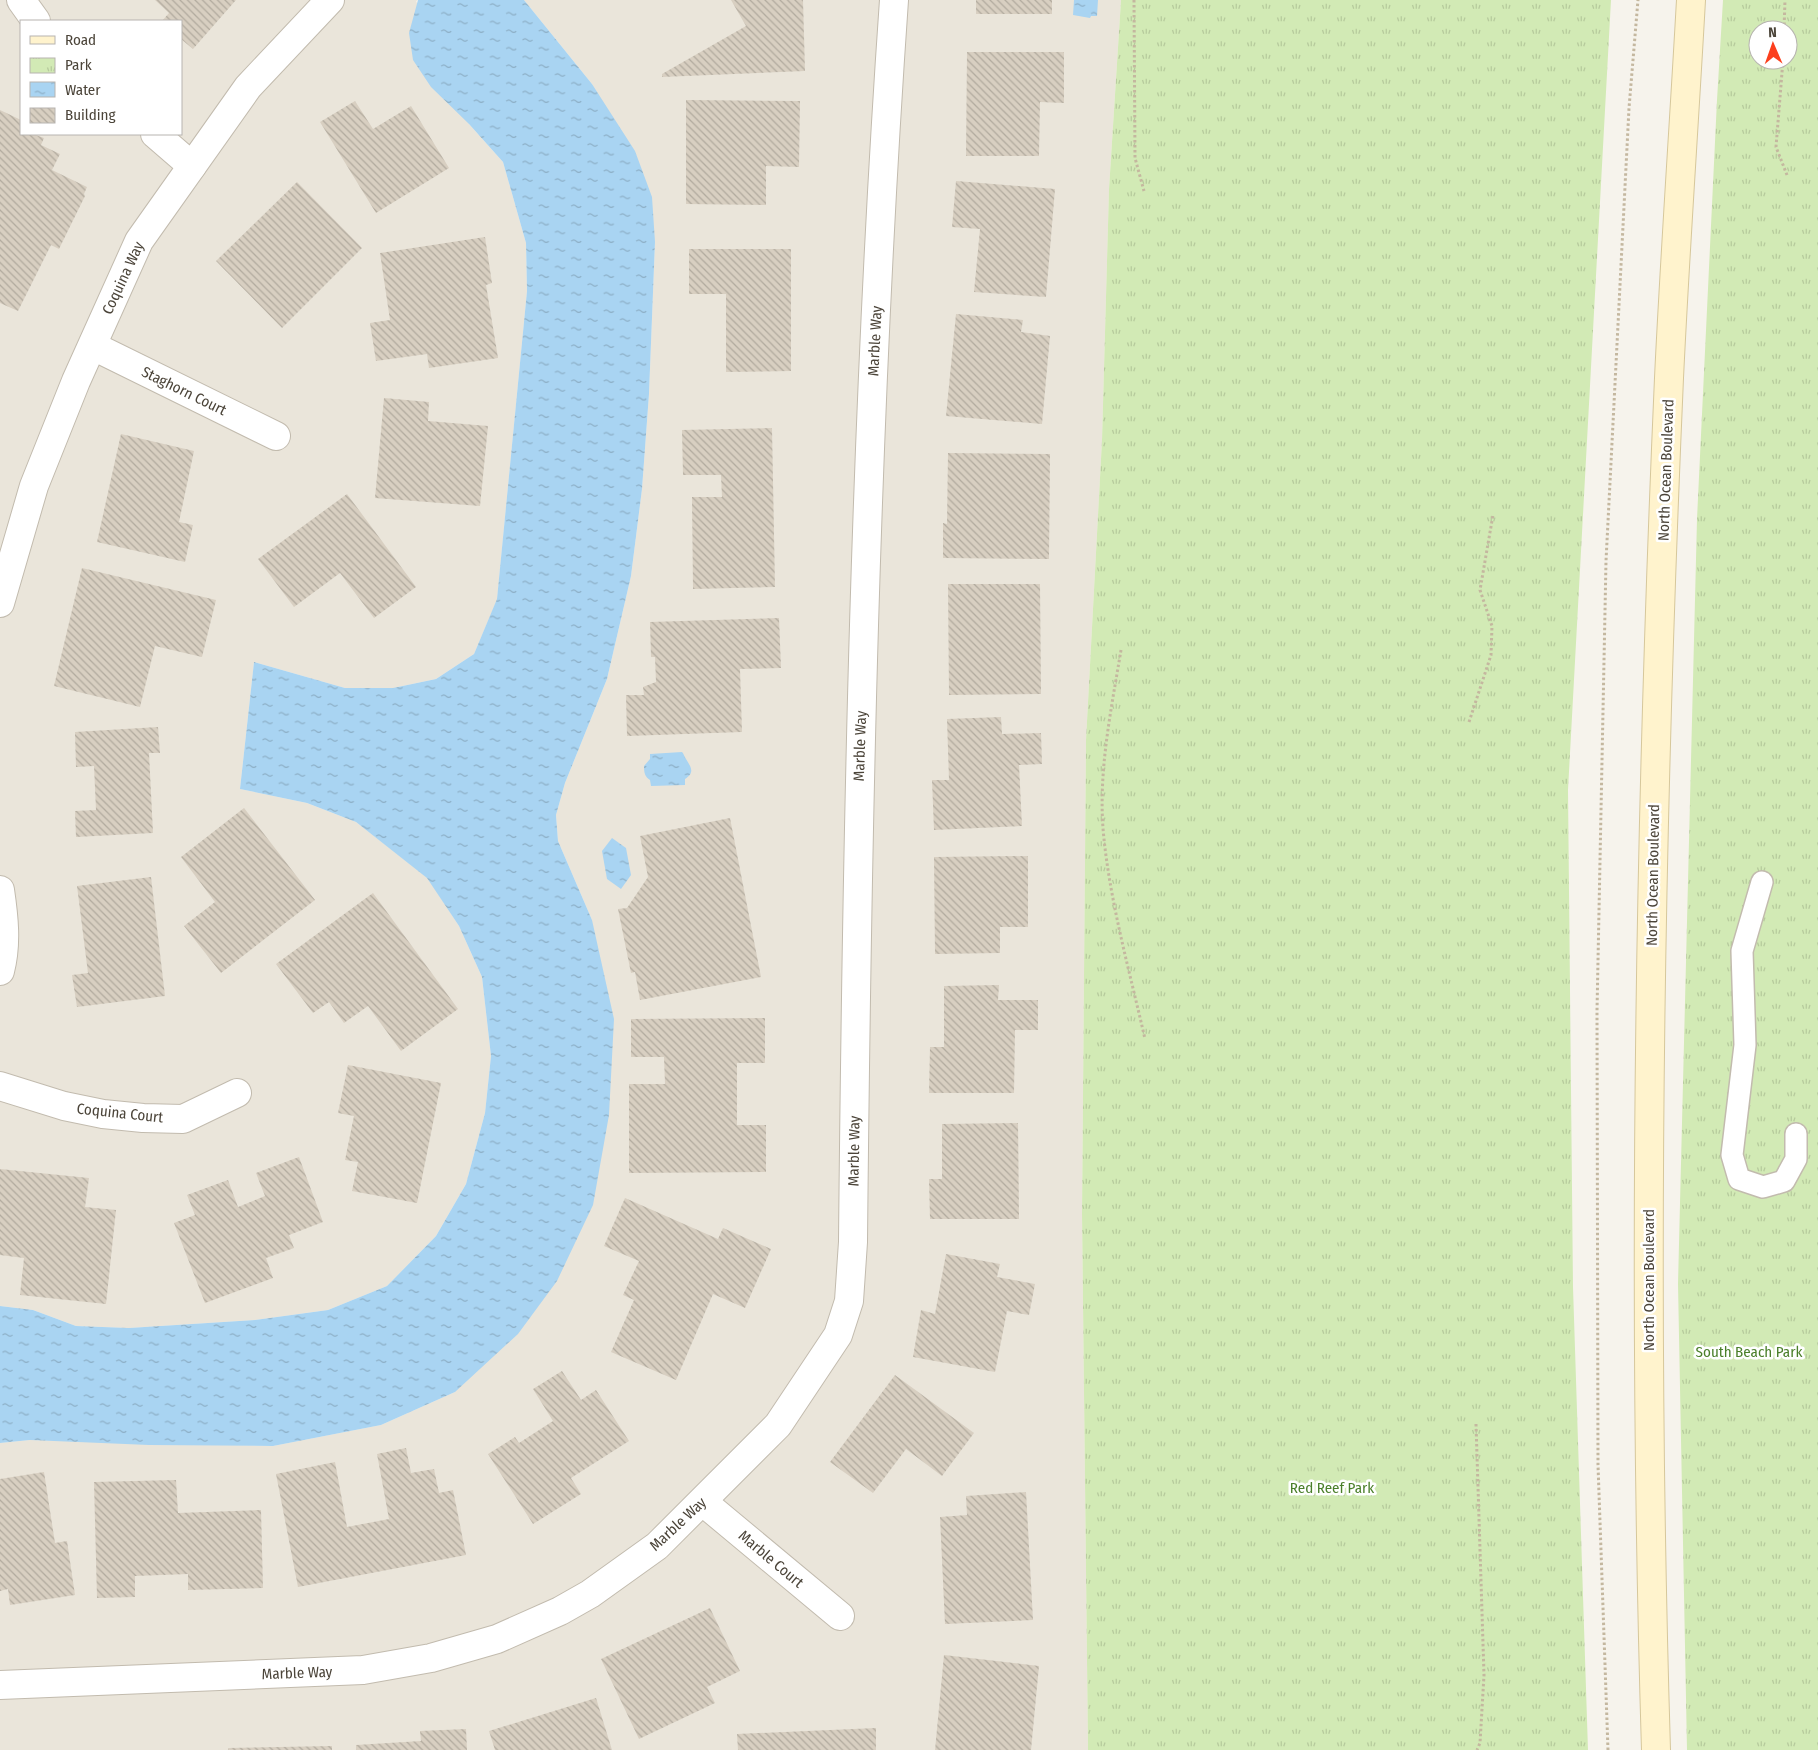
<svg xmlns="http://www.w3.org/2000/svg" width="1818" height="1750" viewBox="0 0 1818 1750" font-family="'Fira Sans Condensed',sans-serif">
<defs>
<pattern id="park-tufts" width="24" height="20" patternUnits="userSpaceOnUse" patternTransform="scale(1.25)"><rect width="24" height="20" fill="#d2eab5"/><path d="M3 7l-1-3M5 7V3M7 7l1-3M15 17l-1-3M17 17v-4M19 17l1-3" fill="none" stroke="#b6ca9c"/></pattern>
<pattern id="water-ripples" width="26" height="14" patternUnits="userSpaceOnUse" patternTransform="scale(1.25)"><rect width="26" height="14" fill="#a9d4f2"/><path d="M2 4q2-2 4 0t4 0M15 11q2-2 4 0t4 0" fill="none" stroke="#8caec5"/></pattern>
<pattern id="building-back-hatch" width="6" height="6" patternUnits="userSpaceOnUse" patternTransform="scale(1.25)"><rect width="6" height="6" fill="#d8cfc1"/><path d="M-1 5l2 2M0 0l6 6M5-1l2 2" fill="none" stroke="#b1aa9e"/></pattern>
</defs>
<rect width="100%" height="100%" fill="#f6f3ec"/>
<!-- residential -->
<g fill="#eae5da" fill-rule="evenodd">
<path d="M0,0H418L416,1L469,124L503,162L526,243L527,291L497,600L474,654L436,679L393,688H345L254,662L240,789L307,803L356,822L428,878L459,926L482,977L491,1056L485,1113L466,1184L436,1236L387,1286L328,1310L255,1320L129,1328L76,1326L33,1310L0,1306ZM21,21H181V134H21Z"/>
<polygon points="524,0 1121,0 1109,189 1102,440 1086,740 1082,1214 1088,1750 0,1750 0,1443 30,1440 273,1446 381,1425 455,1392 592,920 558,841 556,815 565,783 607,679 631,576 642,489 649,394 655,242 592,84"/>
</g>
<!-- park -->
<g fill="url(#park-tufts)" fill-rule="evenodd">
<polygon points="1121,0 1611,0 1568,790 1573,1287 1588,1750 1088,1750 1082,1214 1086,740 1102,440 1109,189"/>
<path d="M1723,0H1818V1750H1687L1678,1284L1697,519L1717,100ZM1758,30H1788V60H1758Z"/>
</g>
<!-- water -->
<g fill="url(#water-ripples)">
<polygon points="418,0 524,0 592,84 635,151 652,197 655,242 649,394 642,489 631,576 607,679 565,783 556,815 558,841 592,920 614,1019 609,1115 593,1205 557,1281 518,1334 455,1392 381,1425 273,1446 149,1445 30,1440 0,1443 0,1306 33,1310 76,1326 129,1328 255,1320 328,1310 387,1286 436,1236 466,1184 485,1113 491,1056 482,977 459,926 427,878 356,822 307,803 240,789 254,662 345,688 393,688 436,679 474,654 497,599 527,291 526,243 503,162 469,124 431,87 413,60 409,33"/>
<polygon points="1074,0 1098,0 1097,16 1091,16 1090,18 1073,15"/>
<path d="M682,752C684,754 684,756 686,759C690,766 696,772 685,779V785L651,786L650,780C645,777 644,773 644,766L650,759V754Z"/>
<polygon points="612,838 626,848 631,875 621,889 607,879 602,851"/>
</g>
<!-- building -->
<g fill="url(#building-back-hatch)">
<polygon points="155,0 236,0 193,49 181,39 181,21 162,21 169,13"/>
<polygon points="731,0 803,0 805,71 662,77 662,74 746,26"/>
<rect x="976" y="0" width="76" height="14"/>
<polygon points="967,52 1064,52 1064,103 1040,102 1039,156 966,156"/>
<polygon points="686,100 800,101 799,167 766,166 766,205 686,204"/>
<polygon points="355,101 373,129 411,106 449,168 376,213 320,122"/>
<polygon points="0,110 21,120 21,134 33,134 44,138 41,145 60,154 52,170 87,187 84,194 85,196 59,249 51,245 18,311 0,303"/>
<polygon points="956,181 1055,189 1046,297 974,292 980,229 952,227"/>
<polygon points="297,182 362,248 282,328 216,261"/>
<polygon points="485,237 492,283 486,285 498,358 429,368 427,354 376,361 370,323 390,320 380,253"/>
<polygon points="689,249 791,249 791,371 726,372 726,294 689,294"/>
<polygon points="956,314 1023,320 1021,332 1050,336 1042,424 946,416"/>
<polygon points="384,398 429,402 428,421 488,426 480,506 375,498"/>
<polygon points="772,428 775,587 693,589 692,497 722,497 721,475 683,475 682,430"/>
<polygon points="121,434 194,451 179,522 193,525 185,562 97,542"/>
<polygon points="948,453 1050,454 1049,559 943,558 943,523 947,524"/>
<polygon points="347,494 416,587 374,618 340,573 294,607 258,559"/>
<polygon points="82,568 216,600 202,657 155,646 140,707 54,686"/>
<polygon points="948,584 1040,584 1041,694 949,695"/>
<polygon points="779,618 781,668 740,669 742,732 627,736 626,695 644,695 643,687 656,682 655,657 651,657 650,622"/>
<polygon points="1001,717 1002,734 1041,733 1042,764 1019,765 1022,826 934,830 932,780 949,780 947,719"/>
<polygon points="158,727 160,753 149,753 153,833 76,837 75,811 96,810 94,766 76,767 75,732"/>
<polygon points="244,808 315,900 221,973 184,926 215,902 181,857"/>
<polygon points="730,818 761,977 640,1000 635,972 631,973 618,909 627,908 648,877 640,836"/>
<polygon points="1028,856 1028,927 1000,927 1000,953 935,954 934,857"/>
<polygon points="151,877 165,996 77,1007 72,975 88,973 77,886"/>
<polygon points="373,893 458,1009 401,1051 368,1006 344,1023 329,1002 313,1013 276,964"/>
<polygon points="999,985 998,1000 1038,1000 1038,1030 1015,1030 1014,1093 929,1093 930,1047 944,1047 944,986"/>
<polygon points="765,1018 765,1063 737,1063 737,1125 766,1125 766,1172 629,1173 629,1084 665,1084 664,1057 631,1057 631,1019"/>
<polygon points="348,1065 441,1083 417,1203 352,1191 358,1162 345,1160 354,1116 338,1113"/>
<polygon points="1018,1123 1019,1219 930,1219 929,1179 942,1179 942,1124"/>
<polygon points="299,1157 323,1222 289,1235 294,1248 266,1258 273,1278 205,1303 174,1223 195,1215 187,1195 228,1180 238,1207 265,1196 256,1173"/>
<polygon points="0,1169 89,1178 85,1207 116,1210 106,1304 20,1295 24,1258 0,1255"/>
<polygon points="625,1198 718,1239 723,1228 771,1249 745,1308 713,1294 676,1380 611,1352 634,1300 623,1295 639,1261 604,1246"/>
<polygon points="946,1254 1000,1264 997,1277 1035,1284 1029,1315 1007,1311 995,1372 913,1357 921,1310 935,1314"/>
<polygon points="562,1371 581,1400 596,1390 629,1441 571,1478 581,1494 533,1524 488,1454 515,1437 519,1443 553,1421 533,1389"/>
<polygon points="895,1375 974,1433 942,1476 906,1449 873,1493 830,1462"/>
<polygon points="406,1448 411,1473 434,1469 439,1493 453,1490 466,1555 298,1587 276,1474 335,1462 347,1527 389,1519 377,1454"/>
<polygon points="44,1472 55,1543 67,1541 75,1595 10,1605 8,1589 0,1591 0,1479"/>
<polygon points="176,1480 178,1513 261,1510 263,1588 188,1590 188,1574 135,1576 135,1597 97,1598 94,1482"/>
<polygon points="1026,1492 1033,1620 945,1624 940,1517 967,1515 966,1496"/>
<polygon points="710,1608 740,1671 707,1687 715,1703 639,1739 601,1659"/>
<polygon points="944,1655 1039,1666 1031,1750 935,1750"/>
<polygon points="596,1698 612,1750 495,1750 489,1731"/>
<polygon points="876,1728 876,1750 738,1750 737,1734"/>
<polygon points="466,1729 467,1750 356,1750 356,1745 421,1741 420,1731"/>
<polygon points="332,1746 332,1750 228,1750 228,1748"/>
</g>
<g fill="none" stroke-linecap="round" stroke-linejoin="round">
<defs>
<polyline id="service" points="1762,882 1742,951 1745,1045 1732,1155 1739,1179 1763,1187 1784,1181 1796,1159 1796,1134"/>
<g id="minor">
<polyline points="21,0 36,21"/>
<polyline points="155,134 192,166"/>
<polyline points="93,346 276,436"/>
<polyline points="0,603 34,486 76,381 139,241 248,87 330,0"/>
<path d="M0,890C4,917 7,944 0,971"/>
<polyline points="0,1086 64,1106 103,1114 143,1118 183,1119 237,1093"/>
<polyline points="703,1502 840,1616"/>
<path d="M0,1685L363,1670L431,1658L497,1639L560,1611L590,1594L657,1546L778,1425L838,1335L849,1301L853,1242C857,828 865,414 894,0"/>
</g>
<path id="secondary" d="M1656,1750C1642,1293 1649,835 1669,378C1675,252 1684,126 1691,0"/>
</defs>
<!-- service casing -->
<use href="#service" stroke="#c2bbae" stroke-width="24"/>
<!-- minor casing -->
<use href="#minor" stroke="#c2bbae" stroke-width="30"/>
<!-- secondary casing -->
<use href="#secondary" stroke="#d6c79b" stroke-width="30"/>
<!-- path -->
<g stroke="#c4b79f" stroke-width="3" stroke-dasharray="2.5 2.5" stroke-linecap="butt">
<polyline points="1134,0 1135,158 1144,191"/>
<polyline points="1784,30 1785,0"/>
<polyline points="1783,60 1776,147 1787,175"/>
<path d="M1121,650C1111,711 1097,776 1104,839C1111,906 1130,973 1145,1039"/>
<polyline points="1469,722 1491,655 1492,626 1480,590 1493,515"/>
<polyline points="1476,1424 1484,1675 1480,1743 1477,1750"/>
<polyline points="1608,1750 1598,1465 1597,1011 1606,561 1629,108 1638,0"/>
</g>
<!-- service -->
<use href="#service" stroke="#fff" stroke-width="21"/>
<!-- minor -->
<use href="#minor" stroke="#fff" stroke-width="28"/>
<!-- secondary -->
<use href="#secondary" stroke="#fff3cd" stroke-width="28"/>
</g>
<g text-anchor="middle" stroke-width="5" stroke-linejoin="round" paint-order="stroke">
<!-- street labels -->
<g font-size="15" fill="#4b4439" stroke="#fff">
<text transform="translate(123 278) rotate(-65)" y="5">Coquina Way</text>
<text transform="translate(875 341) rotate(-87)" y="5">Marble Way</text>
<text transform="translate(184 391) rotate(26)" y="5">Staghorn Court</text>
<text transform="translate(1666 470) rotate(-88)" y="5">North Ocean Boulevard</text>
<text transform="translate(860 746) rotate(-88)" y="5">Marble Way</text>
<text transform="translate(1653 875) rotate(-89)" y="5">North Ocean Boulevard</text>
<text transform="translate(120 1113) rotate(6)" y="5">Coquina Court</text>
<text transform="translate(854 1151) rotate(-89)" y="5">Marble Way</text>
<text transform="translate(1649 1280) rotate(-90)" y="5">North Ocean Boulevard</text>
<text transform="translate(678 1524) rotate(-43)" y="5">Marble Way</text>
<text transform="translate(771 1559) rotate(40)" y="5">Marble Court</text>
<text transform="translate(297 1673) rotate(-2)" y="5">Marble Way</text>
</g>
<!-- park labels -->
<g font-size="15" fill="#4a7f2a" stroke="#fff">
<text x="1749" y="1357">South Beach Park</text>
<text x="1332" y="1493">Red Reef Park</text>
</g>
</g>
<!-- legend -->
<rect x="20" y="20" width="162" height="115" fill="#ffffff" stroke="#b7b4b0"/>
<rect x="30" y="36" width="25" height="8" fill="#fff3cd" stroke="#b7b4b0"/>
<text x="65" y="45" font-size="15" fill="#4b4439">Road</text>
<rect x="30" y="58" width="25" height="15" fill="url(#park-tufts)" stroke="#b7b4b0"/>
<text x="65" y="70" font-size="15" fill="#4b4439">Park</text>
<rect x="30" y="82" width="25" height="15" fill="url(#water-ripples)" stroke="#b7b4b0"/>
<text x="65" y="95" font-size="15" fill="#4b4439">Water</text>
<rect x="30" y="108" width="25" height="15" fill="url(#building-back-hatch)" stroke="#b7b4b0"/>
<text x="65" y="120" font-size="15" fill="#4b4439">Building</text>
<!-- north arrow -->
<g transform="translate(1773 45) rotate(358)"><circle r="24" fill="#ffffff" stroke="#b7b4b0"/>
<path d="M0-4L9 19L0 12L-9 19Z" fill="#fc3f1d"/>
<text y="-8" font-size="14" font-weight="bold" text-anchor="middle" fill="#4b4439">N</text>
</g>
</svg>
